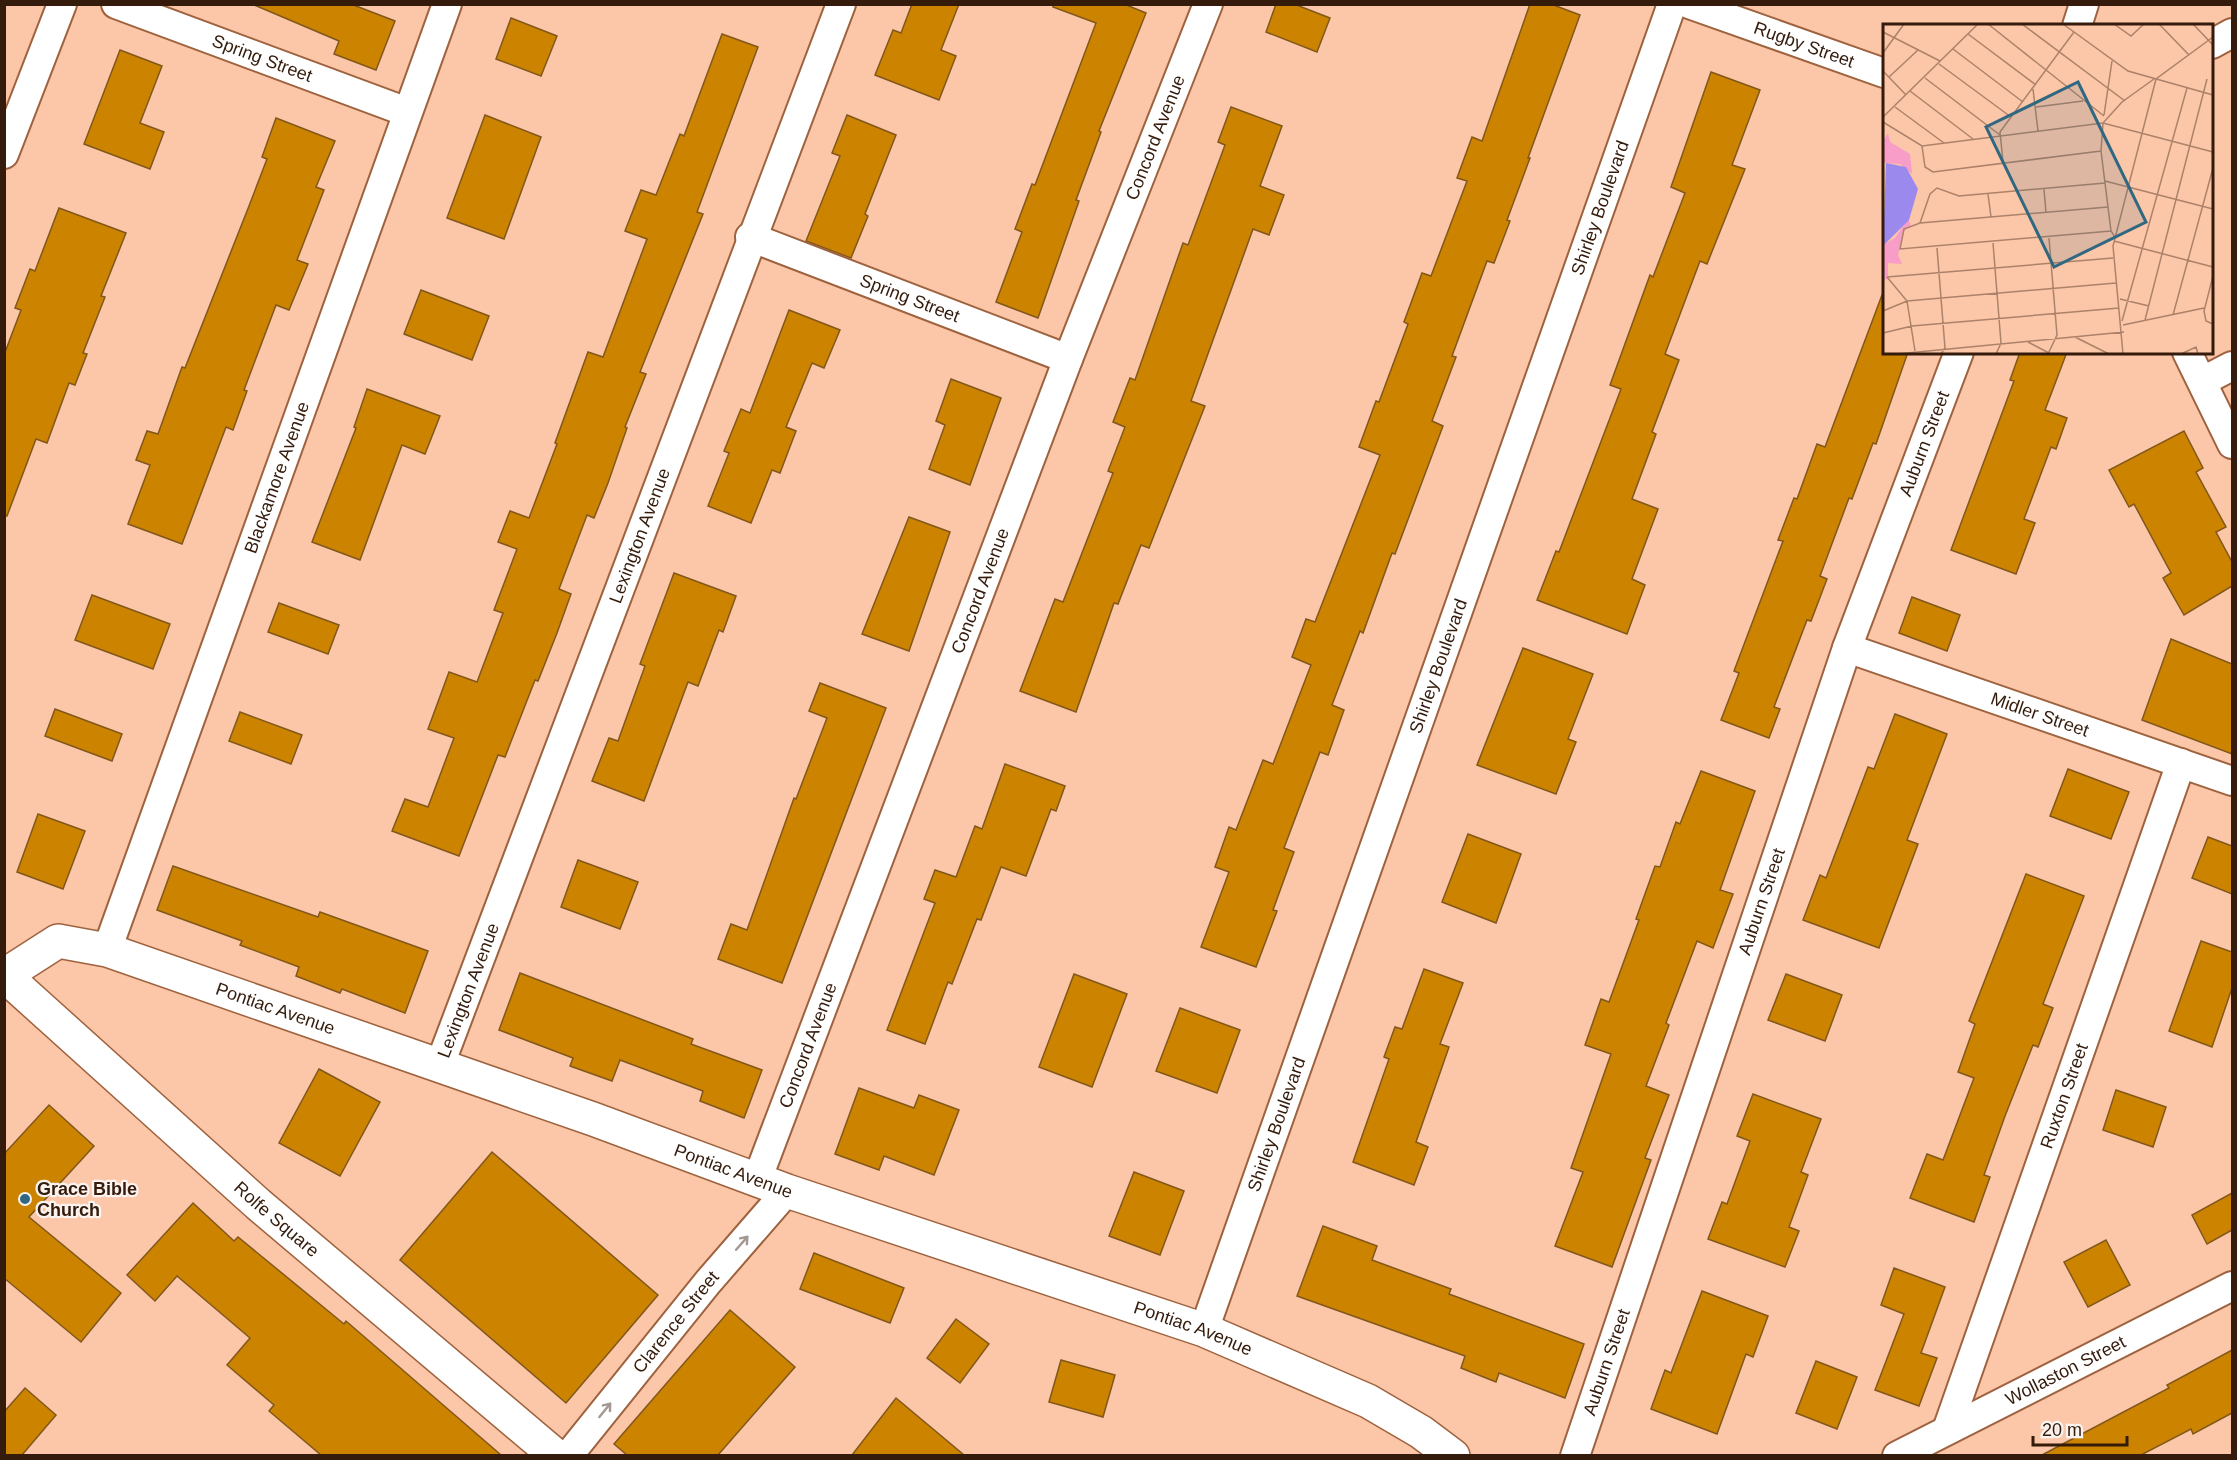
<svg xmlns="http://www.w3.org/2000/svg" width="2237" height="1460" viewBox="0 0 2237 1460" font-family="Arial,sans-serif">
<rect width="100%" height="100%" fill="#fcc6a8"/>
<!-- building -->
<g fill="#cc8400" stroke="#82571b" stroke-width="1.5">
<polygon points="252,4 351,4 395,21 376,70 334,54 339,41"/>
<polygon points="912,4 959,4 941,50 956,56 939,100 875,75 893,30 901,33"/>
<polygon points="1053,4 1124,4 1146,13 1099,131 1101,132 1076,200 1079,201 1038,318 996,302 1022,232 1015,229 1032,184 1035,185 1096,23 1053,7"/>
<polygon points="1276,4 1294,4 1330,18 1317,52 1266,32"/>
<polygon points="1530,4 1551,4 1580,15 1528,158 1530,158 1507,220 1510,221 1494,263 1487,261 1452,356 1456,357 1432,421 1443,426 1395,554 1392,553 1363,633 1360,631 1332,705 1344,710 1328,755 1320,752 1284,848 1294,852 1273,910 1277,911 1256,967 1201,947 1229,872 1215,867 1229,827 1236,830 1263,760 1273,764 1311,665 1292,657 1306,619 1315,622 1380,455 1359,447 1376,401 1379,402 1408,324 1404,322 1422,273 1431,276 1467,181 1457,178 1472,137 1482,141"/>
<polygon points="511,18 557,36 541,76 496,59"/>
<polygon points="722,34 758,47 697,212 703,214 640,372 646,374 625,427 627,428 608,483 594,518 587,515 559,589 571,594 557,633 538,681 535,680 505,757 498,755 459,856 392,831 405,799 428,807 454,738 428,729 449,672 477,682 503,613 494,610 517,549 498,542 510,511 529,518 557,444 555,443 588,352 603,357 647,239 625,231 641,190 656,195 680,134 684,136"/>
<polygon points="120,50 162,66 140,123 164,132 150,169 84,144"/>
<polygon points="1711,72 1760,90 1732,165 1745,169 1707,264 1700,261 1665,354 1679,360 1652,432 1656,434 1632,499 1658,509 1632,579 1645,585 1627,634 1537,600 1556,551 1559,552 1621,389 1610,385 1650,275 1653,277 1685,193 1671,187"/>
<polygon points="1231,107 1282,126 1260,186 1284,195 1269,235 1253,229 1191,401 1205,406 1149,548 1141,545 1118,604 1114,603 1076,712 1020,691 1055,599 1063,602 1113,473 1108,471 1125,427 1113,422 1130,378 1135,380 1183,243 1188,245 1225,145 1218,142"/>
<polygon points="485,115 541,137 504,239 447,218"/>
<polygon points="847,115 896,135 865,214 868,216 851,258 806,241 840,156 832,153"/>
<polygon points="276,118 335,141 316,187 324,190 297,260 308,264 289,310 276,305 244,390 247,391 233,430 226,427 182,544 128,524 150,465 136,460 147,431 158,434 182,367 185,368 249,206 267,159 262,157"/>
<polygon points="59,208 126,233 101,296 105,297 83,353 87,354 75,385 69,383 47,443 36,439 7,516 4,516 4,355 21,310 15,308 30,269 35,271"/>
<polygon points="421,290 489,316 472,360 404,334"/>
<polygon points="1882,295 1884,295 1884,352 1908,352 1876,444 1873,443 1852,499 1849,498 1820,576 1827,579 1811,621 1807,620 1774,707 1780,709 1769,738 1721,720 1739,673 1734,671 1783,541 1778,540 1794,498 1797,499 1817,444 1825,447"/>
<polygon points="789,310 840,330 824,368 812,363 786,427 796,431 780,473 772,470 751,523 708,506 729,453 724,451 741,409 750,413"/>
<polygon points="2020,352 2067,352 2045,410 2067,418 2056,449 2051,447 2024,519 2035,523 2016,574 1951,550 2014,381 2010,380"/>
<polygon points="951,379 1001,398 970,485 929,469 945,425 936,421"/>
<polygon points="367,389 440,416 425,454 402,445 360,560 312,542 356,428 354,427"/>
<polygon points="2184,431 2203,468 2196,472 2226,527 2216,532 2232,562 2232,586 2184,615 2163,578 2171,573 2134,504 2129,507 2109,470"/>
<polygon points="909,517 950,532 909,651 862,634"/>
<polygon points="674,573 736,596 723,632 719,630 698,686 688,682 644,801 592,781 609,738 618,741 645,666 640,664"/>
<polygon points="92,595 170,624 153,669 75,640"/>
<polygon points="1912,597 1960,615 1947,651 1899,633"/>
<polygon points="279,603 339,625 328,654 268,632"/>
<polygon points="2171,639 2232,664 2232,754 2142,720"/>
<polygon points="1523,648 1593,674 1568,739 1576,742 1556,794 1477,765"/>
<polygon points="820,683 886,708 782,983 718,959 731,924 747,930 794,798 796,799 827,718 809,711"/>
<polygon points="55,709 122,734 112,761 45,736"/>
<polygon points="240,712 302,735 291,764 229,741"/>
<polygon points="1895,714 1947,734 1907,840 1918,844 1879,948 1803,920 1820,875 1826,878 1868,767 1874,769"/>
<polygon points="1005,764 1065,786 1056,811 1051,809 1026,876 1001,867 981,920 977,919 952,984 948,982 925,1044 887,1030 935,903 924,899 935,870 956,877 975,826 982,829"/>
<polygon points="2068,769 2129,792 2111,839 2050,816"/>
<polygon points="1701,771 1755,791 1720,890 1733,894 1713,948 1697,941 1666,1023 1669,1025 1646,1086 1669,1095 1645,1158 1651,1160 1612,1267 1555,1246 1583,1172 1571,1168 1611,1054 1585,1045 1601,999 1609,1002 1639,920 1636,919 1655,866 1660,867 1676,822 1680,824"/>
<polygon points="38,814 85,831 63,889 17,872"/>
<polygon points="1468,834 1521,854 1496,923 1442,902"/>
<polygon points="2208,837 2232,846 2232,894 2192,878"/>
<polygon points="578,860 638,882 620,929 561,907"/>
<polygon points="173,866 318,917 320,912 428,951 405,1013 342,989 340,993 296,976 299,967 240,945 242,941 157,910"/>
<polygon points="2026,874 2084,896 2043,1004 2053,1008 2038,1047 2033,1045 2005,1116 1984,1175 1990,1177 1974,1222 1910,1198 1927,1154 1943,1160 1974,1078 1958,1072 1975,1024 1969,1021"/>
<polygon points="2201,941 2232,952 2232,988 2212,1047 2169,1031"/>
<polygon points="1424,969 1463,983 1440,1044 1449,1047 1416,1142 1428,1147 1414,1185 1353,1162 1389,1059 1384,1057 1395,1027 1402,1029"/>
<polygon points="520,973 693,1039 691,1044 762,1070 744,1118 700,1101 703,1091 620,1060 612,1081 570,1066 573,1058 499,1030"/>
<polygon points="1074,974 1127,994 1092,1087 1039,1067"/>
<polygon points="1786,974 1842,995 1825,1041 1768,1020"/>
<polygon points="1180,1008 1240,1030 1217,1093 1156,1071"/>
<polygon points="319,1069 380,1102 340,1176 279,1143"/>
<polygon points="859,1088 914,1108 919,1095 959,1110 934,1175 884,1156 879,1170 835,1154"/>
<polygon points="2116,1090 2166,1107 2153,1147 2103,1130"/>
<polygon points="1753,1094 1821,1119 1801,1172 1808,1175 1789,1227 1799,1231 1785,1267 1708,1239 1722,1202 1727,1204 1750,1141 1737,1136"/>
<polygon points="49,1105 94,1146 29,1217 121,1293 81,1342 4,1278 4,1154"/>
<polygon points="492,1152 658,1295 566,1403 400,1260"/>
<polygon points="1134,1172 1184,1191 1160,1255 1109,1236"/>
<polygon points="2232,1193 2232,1230 2207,1244 2192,1215"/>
<polygon points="193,1203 234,1241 238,1237 344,1324 346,1321 501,1455 321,1455 269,1411 274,1405 227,1365 250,1338 177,1276 155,1301 127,1275"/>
<polygon points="1323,1226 1377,1246 1372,1260 1451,1289 1449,1294 1584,1344 1565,1398 1499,1373 1496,1382 1461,1368 1465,1356 1297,1296"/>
<polygon points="2106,1240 2130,1285 2088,1307 2064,1262"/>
<polygon points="814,1253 904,1288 890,1323 800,1289"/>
<polygon points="1894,1268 1945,1287 1921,1353 1937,1358 1919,1406 1875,1390 1904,1314 1881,1305"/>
<polygon points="1702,1291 1768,1316 1753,1357 1746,1354 1717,1434 1651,1409 1665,1370 1671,1373"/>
<polygon points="730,1310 795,1367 718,1455 627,1455 614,1444"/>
<polygon points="956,1319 989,1344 960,1383 927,1358"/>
<polygon points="2232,1350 2232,1413 2193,1434 2191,1429 2141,1455 2042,1455 2169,1388 2167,1385"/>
<polygon points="1061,1360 1115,1375 1103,1417 1049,1402"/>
<polygon points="1816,1361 1857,1377 1837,1429 1796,1413"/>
<polygon points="25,1388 56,1415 22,1455 4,1455 4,1412"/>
<polygon points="896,1398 964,1455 852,1455"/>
</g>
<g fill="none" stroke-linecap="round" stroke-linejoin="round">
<defs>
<g id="minor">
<path id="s1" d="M116,4L407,112"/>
<path id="s2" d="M1689,4L1884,73"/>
<polyline points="2077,26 2084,4"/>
<polyline points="2212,44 2232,33"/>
<polyline points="4,154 62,4"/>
<path id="s3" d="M750,237L1068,359"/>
<polyline points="2187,352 2232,444"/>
<polyline points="2203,381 2232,366"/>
<path id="s4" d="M1847,648L2232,781"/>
<path id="s5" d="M107,950L447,4"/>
<path id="s6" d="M439,1067C575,714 704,358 841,4"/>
<path id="s7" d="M757,1180L1068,359L1208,4"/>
<path id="s8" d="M1204,1330L1672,4"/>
<path id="s9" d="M1947,1430L2181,763"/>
<path id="s10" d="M568,1456L708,1282L787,1191"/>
<path id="s11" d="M1575,1456L1847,648L1959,352"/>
<path id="s12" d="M1897,1456L2232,1286"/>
</g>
<g id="tertiary">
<path id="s13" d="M5,975L58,941L107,950L593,1119L787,1191L1204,1330L1368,1401L1421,1432L1453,1456"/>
</g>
<g id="secondary">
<path id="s14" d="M4,975L258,1204L556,1456"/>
</g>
</defs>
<!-- minor casing -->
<use href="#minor" stroke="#9e623e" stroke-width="32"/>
<!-- tertiary casing -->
<use href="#tertiary" stroke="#9e623e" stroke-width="36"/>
<!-- secondary casing -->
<use href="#secondary" stroke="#9e623e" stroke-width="36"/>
<!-- minor -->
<use href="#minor" stroke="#fff" stroke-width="28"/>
<!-- tertiary -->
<use href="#tertiary" stroke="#fff" stroke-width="33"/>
<!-- secondary -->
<use href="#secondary" stroke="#fff" stroke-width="33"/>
</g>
<!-- one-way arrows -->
<defs><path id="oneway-shaft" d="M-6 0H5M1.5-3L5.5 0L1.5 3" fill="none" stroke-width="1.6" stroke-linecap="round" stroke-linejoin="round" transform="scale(1.5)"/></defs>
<g stroke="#a49892">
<use href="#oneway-shaft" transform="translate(742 1243) rotate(-49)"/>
<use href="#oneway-shaft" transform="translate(605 1410) rotate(-51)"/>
</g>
<!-- markers -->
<circle fill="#306882" stroke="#faf3ef" stroke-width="2" cx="25" cy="1199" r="6"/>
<g text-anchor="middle" stroke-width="4.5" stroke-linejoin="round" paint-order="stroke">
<!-- street labels -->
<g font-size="18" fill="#341b0c" stroke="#faf3ef">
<text dy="6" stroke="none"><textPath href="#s2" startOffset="122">Rugby Street</textPath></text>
<text dy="6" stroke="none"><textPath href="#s1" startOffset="156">Spring Street</textPath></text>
<text dy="6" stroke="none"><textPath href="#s7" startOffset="1116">Concord Avenue</textPath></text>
<text dy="6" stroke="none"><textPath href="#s8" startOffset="1190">Shirley Boulevard</textPath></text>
<text dy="6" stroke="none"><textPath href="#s3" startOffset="171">Spring Street</textPath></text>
<text dy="6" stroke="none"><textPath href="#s11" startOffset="1071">Auburn Street</textPath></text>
<text dy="6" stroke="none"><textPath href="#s5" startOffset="502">Blackamore Avenue</textPath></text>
<text dy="6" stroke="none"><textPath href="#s6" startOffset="568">Lexington Avenue</textPath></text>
<text dy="6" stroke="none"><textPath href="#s7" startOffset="630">Concord Avenue</textPath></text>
<text dy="6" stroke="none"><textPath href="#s8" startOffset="704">Shirley Boulevard</textPath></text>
<text dy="6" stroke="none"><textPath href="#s4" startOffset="204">Midler Street</textPath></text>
<text dy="6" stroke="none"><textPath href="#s11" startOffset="585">Auburn Street</textPath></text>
<text dy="6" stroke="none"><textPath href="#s6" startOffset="82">Lexington Avenue</textPath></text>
<text dy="6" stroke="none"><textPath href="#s13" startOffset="291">Pontiac Avenue</textPath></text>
<text dy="6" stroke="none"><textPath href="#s7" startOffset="144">Concord Avenue</textPath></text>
<text dy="6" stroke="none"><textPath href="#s9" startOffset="354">Ruxton Street</textPath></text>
<text dy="6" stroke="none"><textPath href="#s8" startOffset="218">Shirley Boulevard</textPath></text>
<text dy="6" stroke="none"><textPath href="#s13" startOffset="777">Pontiac Avenue</textPath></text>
<text dy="6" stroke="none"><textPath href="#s14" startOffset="366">Rolfe Square</textPath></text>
<text dy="6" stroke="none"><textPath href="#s10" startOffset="172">Clarence Street</textPath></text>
<text dy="6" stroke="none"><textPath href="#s13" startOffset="1263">Pontiac Avenue</textPath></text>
<text dy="6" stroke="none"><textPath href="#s11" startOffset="99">Auburn Street</textPath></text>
<text dy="6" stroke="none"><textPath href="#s12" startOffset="189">Wollaston Street</textPath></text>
</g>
<!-- poi labels -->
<g font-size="18" font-weight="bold" fill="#341b0c" stroke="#faf3ef" text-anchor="start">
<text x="37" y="1195">Grace Bible<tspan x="37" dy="21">Church</tspan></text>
</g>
</g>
<!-- overview -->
<g transform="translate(1883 24)">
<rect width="330" height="330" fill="#fcc6a8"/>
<path d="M5,109L7,118L27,130L29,150L17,140L0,139V117ZM25,195L28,201L20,208L15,231L19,240L5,239V255L0,256V221L12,214Z" fill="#f89dc7"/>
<path d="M3,139L23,143L35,165L26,196L0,222Z" fill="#9c89ed"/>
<path fill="none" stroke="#ac826a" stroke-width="1.5" d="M105,0L221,92M139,0L242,77M180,0L245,47L330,71M231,0L248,12L261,0M276,0L306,31M310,0L330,21M0,8L57,37M85,10L153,61M70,25L140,78M0,29L21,0M56,40L128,93M0,47L23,71M6,53L35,26M42,54L117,111M150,65L155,107M27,67L90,115M12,83L61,119M153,83L200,77M221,91L229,37M0,93L95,0M0,98L39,122L220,99L330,128M39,122L42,143L50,148L218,127M120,138L117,108L191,8M222,157L330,185M161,165L163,189M105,170L108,193M225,183L37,199L21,205L17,225L228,207M37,199L47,170L54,164L76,172L222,159M232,213L228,207L218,127L220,99L239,78L271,55M231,217L330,243M110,219L118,319L113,330M54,224L62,324L58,330M330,252L321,287L323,297L330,300M4,253L230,234M4,253L24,277L32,327M237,275L266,282M0,287L24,277L233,259M290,291L330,144M262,296L324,55M239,297L304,64M240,301L321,284M0,309L29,302L236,284M192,313L226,330M145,318L166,329M14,330L241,308M165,330L174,311L166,214M240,330L230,222L273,55L330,13M298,330L313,323L315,330"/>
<path fill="#306882" fill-opacity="0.15" stroke="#306882" stroke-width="3" d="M195,58L263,198L171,243L103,103Z"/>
<rect width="330" height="330" fill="none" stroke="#341b0c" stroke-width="3"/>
</g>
<!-- border -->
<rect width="2237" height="1460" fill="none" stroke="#341b0c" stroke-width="12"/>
<!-- scale -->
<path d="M2033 1436v9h94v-9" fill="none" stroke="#341b0c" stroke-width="3"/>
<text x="2042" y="1436" font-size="18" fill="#341b0c" stroke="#faf3ef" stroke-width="4.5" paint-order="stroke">20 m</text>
</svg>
